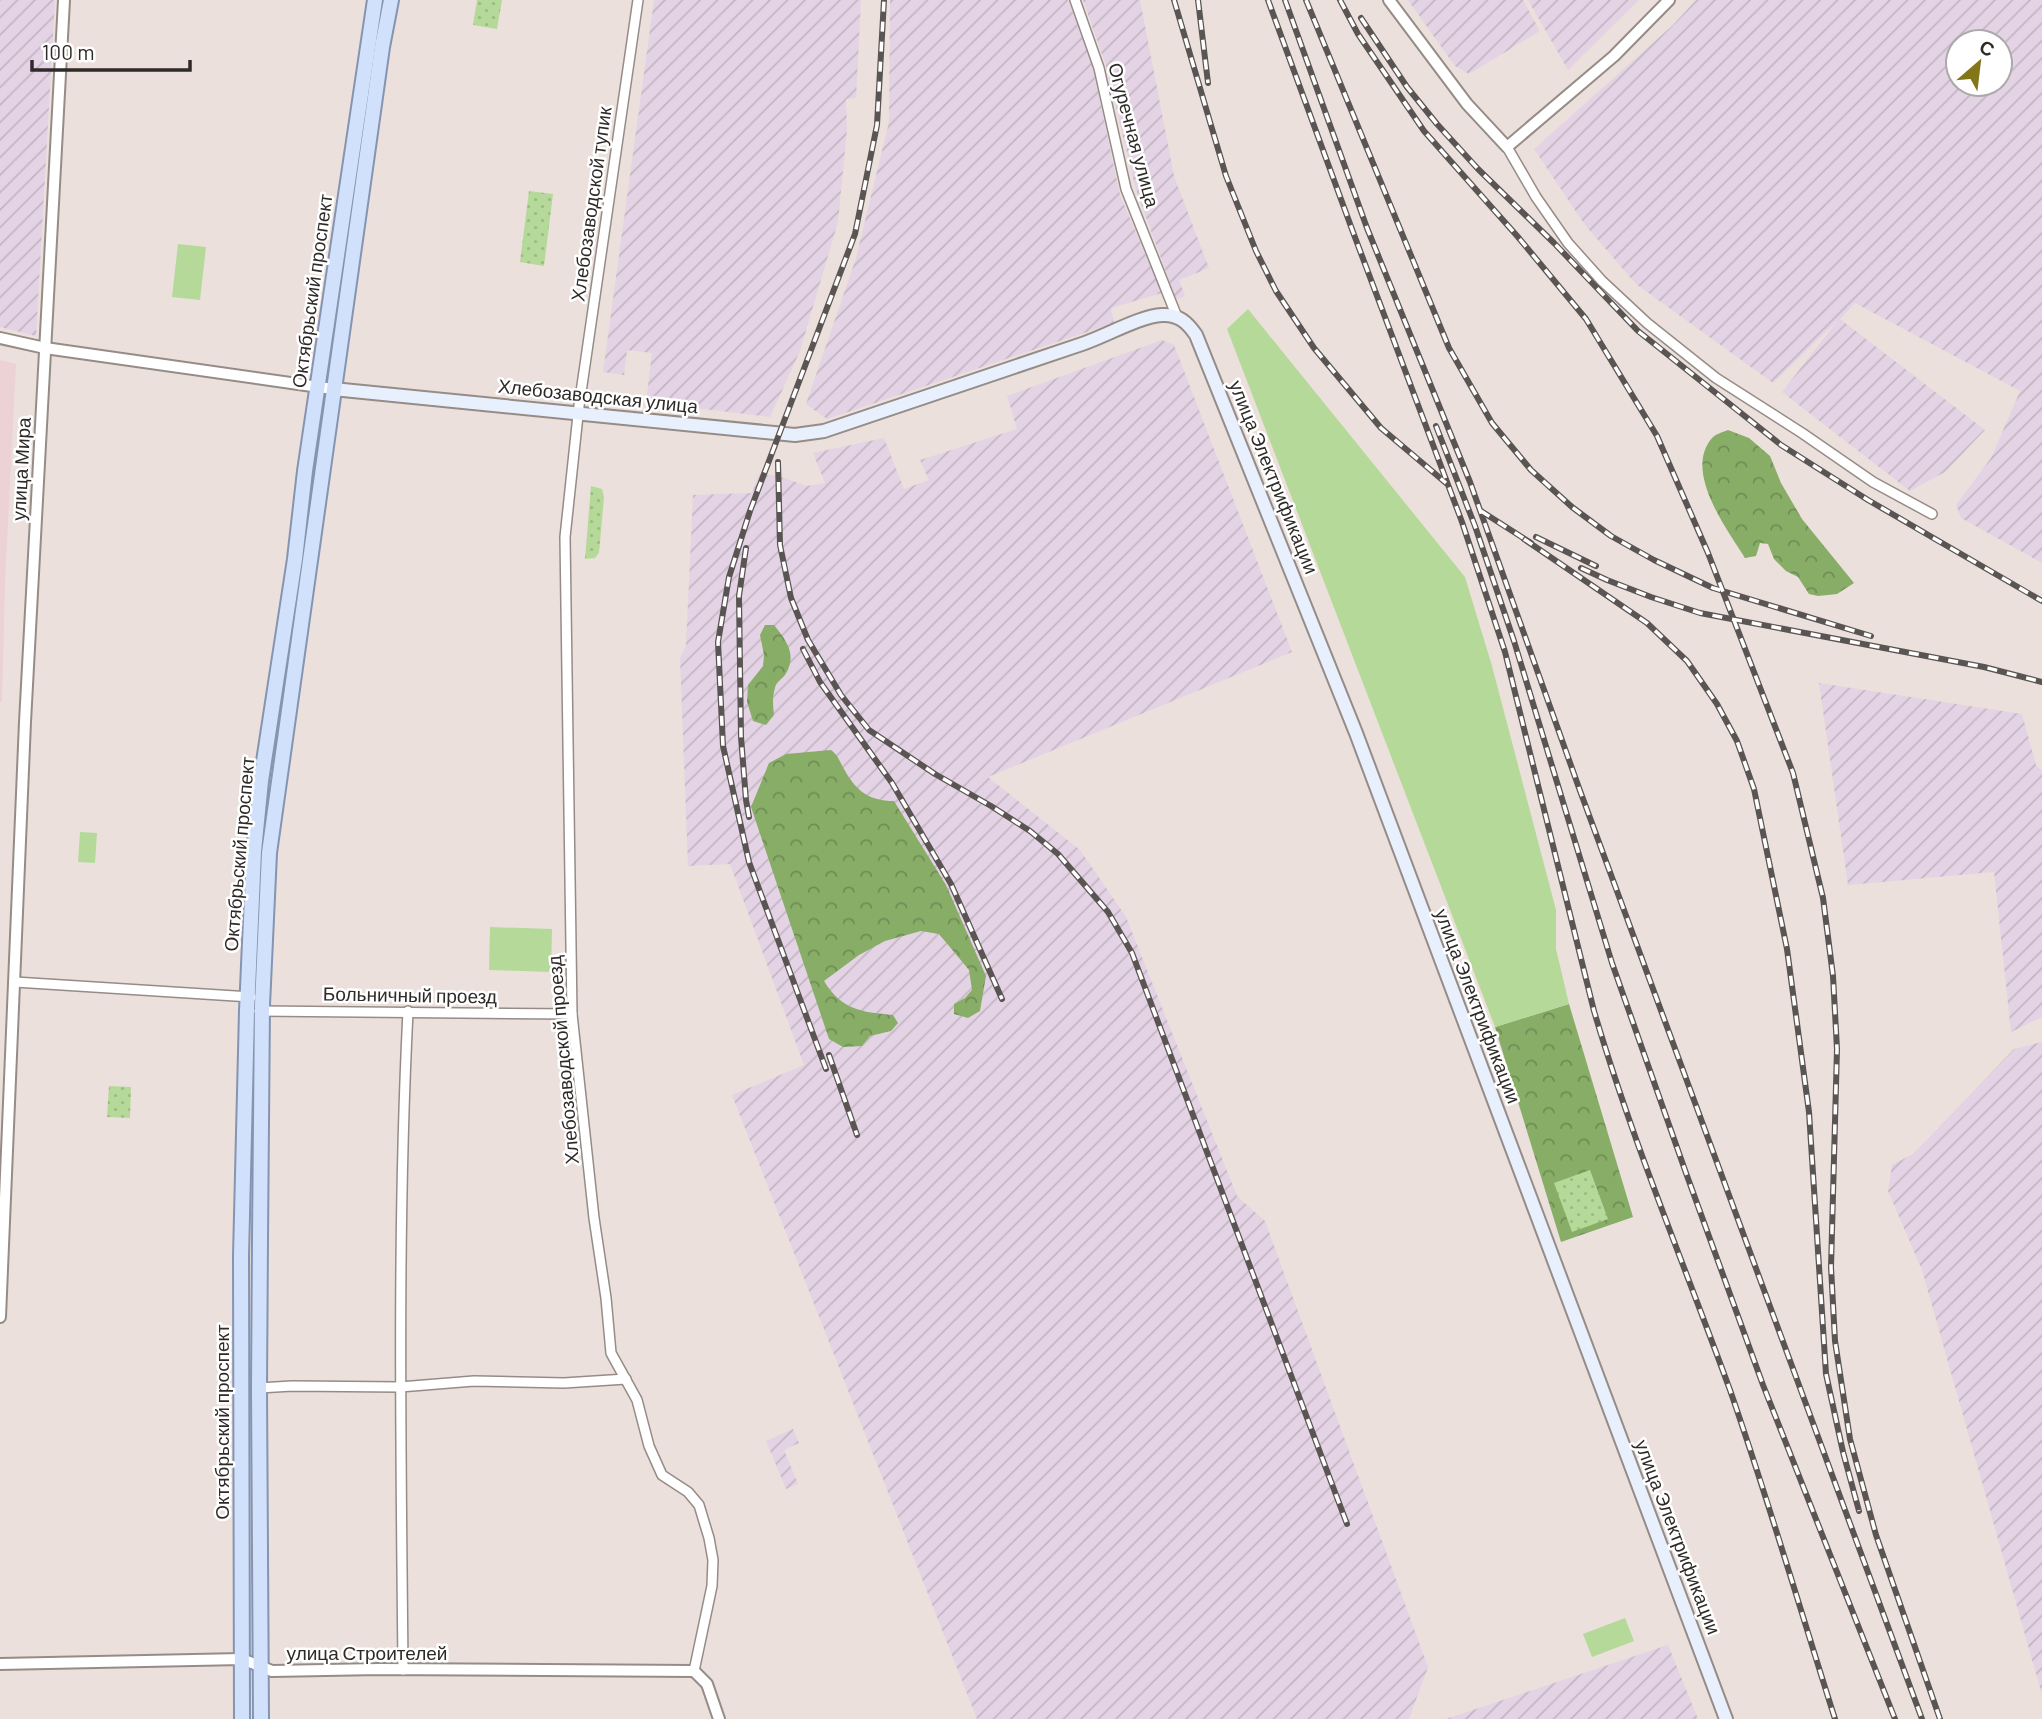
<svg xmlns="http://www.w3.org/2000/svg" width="2042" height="1719" viewBox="0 0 2042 1719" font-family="Barlow,sans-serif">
<defs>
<pattern id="industrial-furrows" width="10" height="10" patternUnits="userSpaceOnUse" patternTransform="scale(1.75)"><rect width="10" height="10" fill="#e4d3e5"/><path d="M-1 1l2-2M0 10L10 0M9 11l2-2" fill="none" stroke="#c4b5c4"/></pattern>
<pattern id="forest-crowns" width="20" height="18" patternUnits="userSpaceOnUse" patternTransform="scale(1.75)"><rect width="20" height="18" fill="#87ad67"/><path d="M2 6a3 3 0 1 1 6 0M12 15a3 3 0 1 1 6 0" fill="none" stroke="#6f8d55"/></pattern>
<pattern id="park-dots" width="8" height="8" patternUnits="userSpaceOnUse" patternTransform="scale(1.75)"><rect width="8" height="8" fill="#b5d999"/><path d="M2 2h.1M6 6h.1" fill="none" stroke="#9cba84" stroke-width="1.8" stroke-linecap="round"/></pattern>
</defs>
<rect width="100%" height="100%" fill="#ebe0db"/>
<!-- industrial -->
<g fill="url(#industrial-furrows)" fill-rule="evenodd">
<polygon points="0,0 55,0 36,336 0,327"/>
<polygon points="654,0 861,0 856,98 846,99 847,129 838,222 800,351 770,417 646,402 652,353 627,350 624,375 603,372"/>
<polygon points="890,0 1068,0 1092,63 1120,195 1162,293 1111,308 1114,323 827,419 806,404 856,258 889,122"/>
<polygon points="1083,0 1140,0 1174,176 1209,268 1179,280 1185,296 1176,299 1136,190 1106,66"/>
<polygon points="1408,0 1523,0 1540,31 1469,74 1455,66"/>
<polygon points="1528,0 1639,0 1568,70"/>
<path d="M1696,0H2042V563L1961,518L1956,505L1991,458L2020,391L1855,303L1840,319L1985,430L1945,472L1910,491L1782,392L1838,320L1773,383L1636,284L1585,225L1534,149L1673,25ZM1958,42H2000V84H1958Z"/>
<polygon points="1162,340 1174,345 1292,652 988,777 1080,850 1126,917 1237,1196 1265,1221 1428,1667 1409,1719 977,1719 732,1095 804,1065 730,864 688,866 680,658 686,646 693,495 752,493 759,474 778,476 807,486 825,483 813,453 884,438 904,489 929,480 920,460 1017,429 1007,396"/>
<polygon points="1819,683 2022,714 2036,765 2042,771 2042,1017 2011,1032 1994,872 1848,885"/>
<polygon points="2042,1042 2042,1695 1922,1270 1888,1191 1892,1165 1913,1154 2014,1049"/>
<polygon points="793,1429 799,1443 784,1450 798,1484 786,1489 766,1441"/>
<polygon points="1668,1645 1698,1719 1446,1719"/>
</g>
<!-- medical -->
<polygon fill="#ecd1d5" points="0,360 16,364 5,581 2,702 0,702"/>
<!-- forest -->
<g fill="url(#forest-crowns)">
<path d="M1728,430L1749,438L1770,456L1781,483L1802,519L1854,583L1837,594L1818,596L1809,594L1798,577L1786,571L1774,559L1768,544L1760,543L1756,556L1745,558C1727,529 1682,470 1713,437C1716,434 1723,432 1728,430Z"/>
<path d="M765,625H774C786,640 798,655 785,675C781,680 776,682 775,688C772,697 773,706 774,715L766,725L753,721L747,702L748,685L763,666L764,655L760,635Z"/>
<path d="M831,750C839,756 839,761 844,769C856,791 869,801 894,801L946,885L986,976L980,1011L968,1018L954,1014V1004L965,998L972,990L969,970L939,934L921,931L885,941L859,955L824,981C842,1010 861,1012 893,1015L898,1023L891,1031L870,1036L862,1046L843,1047L829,1039L751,807L769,763L786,754Z"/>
<polygon points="1569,1004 1633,1217 1561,1242 1495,1027"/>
</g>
<!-- park -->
<g fill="url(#park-dots)">
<polygon points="477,0 502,0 497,29 473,25"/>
<polygon points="529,191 553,194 544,266 520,262"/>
<polygon points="591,486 602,489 604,497 599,553 595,558 585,559"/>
<polygon points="109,1086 131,1087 130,1118 107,1117"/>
<polygon points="1590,1170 1608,1219 1572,1232 1554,1183"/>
</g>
<!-- pitch -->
<g fill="#b5d999">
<polygon points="178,244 206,247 200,300 172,297"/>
<polygon points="1248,309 1465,577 1492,666 1556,910 1556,949 1569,1004 1495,1027 1227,329"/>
<polygon points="80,832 97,833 95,863 78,862"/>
<polygon points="490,927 552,929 551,972 489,970"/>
<polygon points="1625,1618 1634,1641 1592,1657 1583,1634"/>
</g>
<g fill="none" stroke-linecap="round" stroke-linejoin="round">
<defs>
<g id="minor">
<polyline points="638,0 579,406 565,537 572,1014 594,1218 606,1298 611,1353 637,1400 649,1446 662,1475 688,1492 699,1505 709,1538 713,1560 712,1586 694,1671"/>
<polyline points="1075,0 1099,68 1126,189 1177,317"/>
<polyline points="1507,147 1536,197 1568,243 1602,281 1647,323 1716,378 1802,433 1873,482 1932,514"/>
<polyline points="15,982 251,997"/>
<polyline points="259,1011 572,1014"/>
<polyline points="259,1388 292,1386 400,1387 474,1381 564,1383 626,1379"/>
<path d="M403,1670C401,1450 397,1231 408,1011"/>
</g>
<g id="tertiary">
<polyline points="1389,0 1467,104 1507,147 1614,56 1669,0"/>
<polyline points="0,338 45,348 333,389"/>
<polyline points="0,1317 25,722 64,0"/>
<polyline points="0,1664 242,1659 272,1671 379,1669 694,1671 707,1684 719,1719"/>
</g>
<path id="secondary" d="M333,389L795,435L824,431C910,402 996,373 1082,344C1104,337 1140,316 1162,315C1178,314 1187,322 1196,335L1356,733L1726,1719"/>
<g id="primary">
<polyline points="242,1719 241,1256 247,1011 254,851 261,781 295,559 305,471 375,0"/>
<polyline points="261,1719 259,1388 260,1239 262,1005 269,853 382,47 391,0"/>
</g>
</defs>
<!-- minor casing -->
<use href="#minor" stroke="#968c87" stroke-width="12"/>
<!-- tertiary casing -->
<use href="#tertiary" stroke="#968c87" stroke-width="14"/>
<!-- secondary casing -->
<use href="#secondary" stroke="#968c87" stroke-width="16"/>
<!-- primary casing -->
<use href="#primary" stroke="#8594b0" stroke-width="18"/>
<!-- minor -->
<use href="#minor" stroke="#fff" stroke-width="9"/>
<!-- tertiary -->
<use href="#tertiary" stroke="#fff" stroke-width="10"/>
<!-- secondary -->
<use href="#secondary" stroke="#e8f0fd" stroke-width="12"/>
<!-- primary -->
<use href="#primary" stroke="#d2e1fb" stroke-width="14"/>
<defs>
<g id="rail">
<polyline points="1174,0 1226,176 1256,251 1276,291 1314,348 1381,428 1446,483"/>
<polyline points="1198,0 1208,83"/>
<path d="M1268,0L1353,232L1462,522L1505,652L1594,1011C1632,1140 1684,1264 1730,1390C1768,1499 1800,1609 1835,1719"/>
<polyline points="1285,0 1367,228 1470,482 1579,788 1922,1719"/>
<polyline points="1306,0 1449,348 1492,423 1531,470 1572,507 1611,536 1654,560 1713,588 1871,636"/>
<polyline points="1340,0 1358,34 1424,131 1518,237 1586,319 1657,436 1708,553 1793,773 1823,898 1833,976 1837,1049 1831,1267 1835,1341 1850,1439 1876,1535 1940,1719"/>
<polyline points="1361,18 1407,87 1437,124 1478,169 1554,243 1638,331 1781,445 1868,500 2042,601"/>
<polyline points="1436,426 1475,526 1514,641 1612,963 1686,1173 1763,1385 1895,1719"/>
<polyline points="778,462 780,545 791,598 808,640 841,695 869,730 935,774 991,806 1030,831 1058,854 1108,912 1132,953 1347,1524"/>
<polyline points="1481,511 1531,543"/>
<polyline points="1536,537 1596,566"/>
<polyline points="1524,539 1647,623 1687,661 1717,704 1737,741 1754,789 1787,949 1809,1112 1826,1374 1843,1452 1859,1511"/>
<polyline points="746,548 739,596 741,737 746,800 749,817"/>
<polyline points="1581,568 1607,580 1651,597 1700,613 1984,667 2042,682"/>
<polyline points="803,649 820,682 892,783 951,884 1002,999"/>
<polyline points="829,1055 857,1135"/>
<polyline points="826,1069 749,862 723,746 718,642 729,577 750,511 855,234 877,125 884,0"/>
</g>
</defs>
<!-- rail casing -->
<use href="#rail" stroke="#5a5452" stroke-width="6"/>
<!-- rail -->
<use href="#rail" stroke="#fff" stroke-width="3.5" stroke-dasharray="10" stroke-linecap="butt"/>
</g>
<g text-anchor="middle" stroke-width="5" stroke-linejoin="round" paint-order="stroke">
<!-- street labels -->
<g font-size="19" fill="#2e2a28" stroke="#fff">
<text transform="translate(1134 135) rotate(75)" y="7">Огуречная улица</text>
<text transform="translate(591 204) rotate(-82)" y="7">Хлебозаводской тупик</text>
<text transform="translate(312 291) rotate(-82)" y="7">Октябрьский проспект</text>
<text transform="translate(598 396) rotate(6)" y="7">Хлебозаводская улица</text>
<text transform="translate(21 469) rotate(-87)" y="7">улица Мира</text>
<text transform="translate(1274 477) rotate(68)" y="7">улица Электрификации</text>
<text transform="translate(239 854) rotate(-85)" y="7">Октябрьский проспект</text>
<text transform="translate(410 995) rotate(1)" y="7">Больничный проезд</text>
<text transform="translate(1478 1006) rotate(69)" y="7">улица Электрификации</text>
<text transform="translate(563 1060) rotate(-95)" y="7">Хлебозаводской проезд</text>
<text transform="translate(222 1422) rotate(-90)" y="7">Октябрьский проспект</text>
<text transform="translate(1678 1537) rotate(69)" y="7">улица Электрификации</text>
<text x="367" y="1660">улица Строителей</text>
</g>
</g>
<!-- north arrow -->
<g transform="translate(1979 63) rotate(28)"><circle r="33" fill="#ffffff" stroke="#abaaa9" stroke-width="2"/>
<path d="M0-5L12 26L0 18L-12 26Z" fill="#827619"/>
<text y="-10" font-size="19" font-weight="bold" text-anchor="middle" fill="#2e2a28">С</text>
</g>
<!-- scale -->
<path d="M32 60v10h158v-10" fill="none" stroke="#2e2a28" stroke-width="3.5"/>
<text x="42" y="60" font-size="21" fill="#2e2a28" stroke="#ffffff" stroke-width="5" paint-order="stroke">100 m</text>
</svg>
